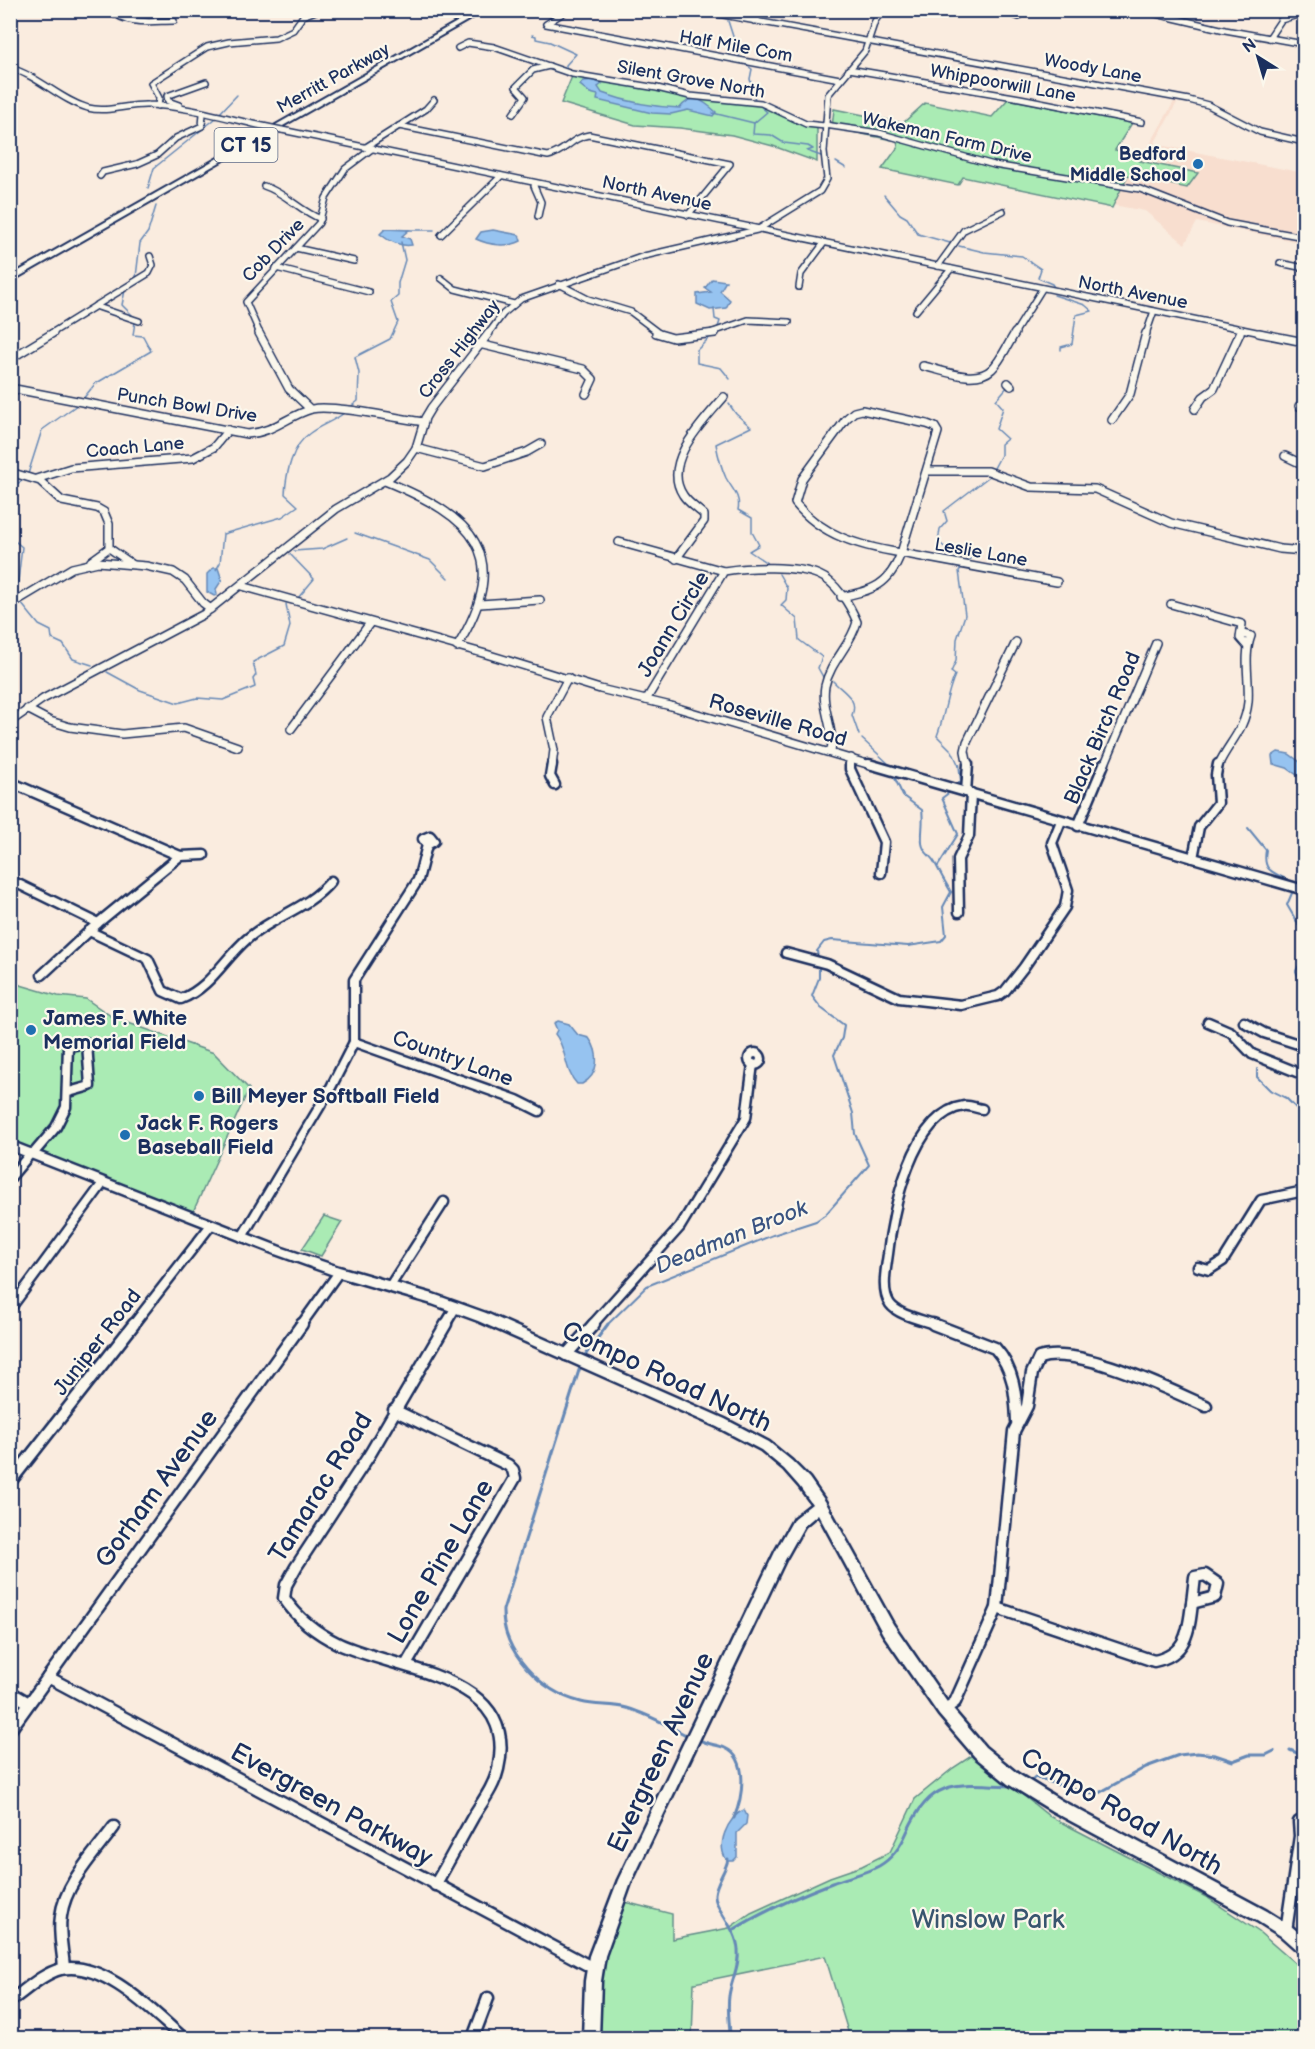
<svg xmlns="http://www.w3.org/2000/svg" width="1315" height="2049" viewBox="0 0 1315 2049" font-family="'Balsamiq Sans',sans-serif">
<rect width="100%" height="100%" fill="#faecdf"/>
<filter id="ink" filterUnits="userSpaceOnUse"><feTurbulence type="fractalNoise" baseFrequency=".0167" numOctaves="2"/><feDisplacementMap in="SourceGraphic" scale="12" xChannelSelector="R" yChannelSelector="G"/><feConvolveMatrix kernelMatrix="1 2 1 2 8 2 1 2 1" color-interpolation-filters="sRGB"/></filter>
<g filter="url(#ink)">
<!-- built -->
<polygon fill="#f8decf" points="1176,98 1179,99 1154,144 1304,173 1304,243 1197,222 1185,244 1145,211 1113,205 1127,176 1144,155"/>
<!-- green -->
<g fill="#aaebb4" stroke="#628d89" stroke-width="1.5">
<polygon points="573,74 663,90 756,102 817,126 817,162 773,146 732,135 680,128 635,125 561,103"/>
<polygon points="1008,99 1132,123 1115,150 1144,155 1140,161 1198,173 1187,188 1128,175 1112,208 963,177 958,185 882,169 898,147 897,141 832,128 834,109 903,123 925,103 992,117"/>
<polygon points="17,984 58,996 86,999 114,1018 214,1053 249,1089 192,1214 96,1177 11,1140 10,991"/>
<polygon points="324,1216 342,1222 321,1256 302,1249"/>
<polygon points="973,1755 1049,1816 1208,1898 1259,1932 1304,1971 1304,2038 850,2038 825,1956 694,1983 692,2038 596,2038 600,1967 621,1901 672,1914 672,1939 729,1928 751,1913 830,1877 862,1866 890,1852 915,1799 953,1768"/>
</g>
<!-- water -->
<g fill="#96c3f0" stroke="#6588b6" stroke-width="1.5">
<path d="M593,80L602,84L598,87L602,93C627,102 654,107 680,108C693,92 704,101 716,112L713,116L688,110L671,114L652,113L597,100L598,95L590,93L580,85L583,81Z"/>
<path d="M385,229L409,230L402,236L410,239L412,245C401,247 388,241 380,234Z"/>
<path d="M493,230L519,235L521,241C508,248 489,245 476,239L481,232Z"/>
<polygon points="712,279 726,281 720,291 730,300 726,308 710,310 697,304 697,294 711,292 705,288"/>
<polygon points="213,568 218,568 222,580 216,589 217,595 214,596 207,592 207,574"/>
<polygon points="1278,752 1289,754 1304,765 1304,780 1287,768 1273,764 1272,756"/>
<path d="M558,1021L569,1024L578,1035L589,1038C600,1053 600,1074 582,1084H577C564,1071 567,1048 555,1034L557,1030L554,1023Z"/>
<path d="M744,1810L747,1816L746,1824L737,1833V1857L733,1861H728C714,1848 728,1816 744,1810Z"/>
</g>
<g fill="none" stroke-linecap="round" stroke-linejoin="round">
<!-- stream-far2 -->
<g stroke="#6588b6" stroke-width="1.5">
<polyline points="728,21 740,58"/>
<polyline points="532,35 536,36 536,39 550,42 576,54 566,65 566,69"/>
<polyline points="743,63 752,69 750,79 755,100"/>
<polyline points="758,104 767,112 754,123 753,134 771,135 784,143 808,146 813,149 807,151 821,156"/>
<polyline points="713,113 754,123"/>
<polyline points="218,115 237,95"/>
<polyline points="836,162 846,168"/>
<polyline points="148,188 154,168 215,119"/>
<polyline points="884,195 900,214 907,218 918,234 950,243"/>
<polyline points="407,230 434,230"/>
<polyline points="959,246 984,252 1022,256 1041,269 1038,278 1052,284 1056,290"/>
<polyline points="123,286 136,277 140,243 148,232 156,206"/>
<polyline points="125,290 122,305 134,317"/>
<polyline points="1054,295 1085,305 1092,311 1076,315 1072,344 1061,347 1061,350"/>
<polyline points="714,309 715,319 720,321 717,330"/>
<polyline points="711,336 697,350 697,363 721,368 730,379"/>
<polyline points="82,400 95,384 151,351 143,336 133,335 135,322"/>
<path d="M729,404L736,414L751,427L716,444C718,455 721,467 726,478C732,489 741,496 738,510L752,518V532L759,545L749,551L770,565"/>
<polyline points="349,408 358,401 359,373 355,357 390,339 398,322 391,302 398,296 398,283 405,260 401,242"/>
<polyline points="993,470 1001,455 1001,444 1007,439 996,429 1003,408 996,400 1009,385"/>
<polyline points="28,474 42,430 77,405"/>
<polyline points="10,488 25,479"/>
<polyline points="355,533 430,560 448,578"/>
<polyline points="10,537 22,547 16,598"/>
<polyline points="294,551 322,549 347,538"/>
<polyline points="290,554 314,579 298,598"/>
<polyline points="966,563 970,559 969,553 946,548 938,542 940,529 947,521 944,511 991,475"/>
<path d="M216,570L220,563L223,534L282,517L298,506L285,494C286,474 292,445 310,433C321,425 334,421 344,413"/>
<polyline points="779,574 787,588 786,600 781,605 797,619 799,640 822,657 818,668 823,677"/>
<polyline points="21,603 39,625 51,631 52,639 63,644 73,659 92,665"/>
<polyline points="107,672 140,690 178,703 197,698 223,700 255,687 253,679 256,675 253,662 284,646 290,626 286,604"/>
<path d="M833,681C843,692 859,699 852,715L859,735"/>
<polyline points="862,739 891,766"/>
<path d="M959,766L952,751L937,736C945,715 946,695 955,675L951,672L956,661L957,639L965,615L959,571L962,567"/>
</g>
<!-- stream-far1 -->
<g stroke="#6588b6" stroke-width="2">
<polyline points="889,764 892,767"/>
<polyline points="958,784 961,781 959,764"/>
<path d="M1248,828L1266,850C1262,873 1274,872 1292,882"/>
<polyline points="938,866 958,834 942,798 950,792"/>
<polyline points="1292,893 1287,905 1304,934 1304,938"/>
<polyline points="1304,956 1296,971 1304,990"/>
<path d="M818,958L817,951L824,942L832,940L908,946L941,941L946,935L943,907L951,892C945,882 940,873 935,863C931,855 923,853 922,843C921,832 924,822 922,810L903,796L893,774"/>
<polyline points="1257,1069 1257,1077 1270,1090 1286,1098 1304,1116"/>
<polyline points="607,1325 647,1286 773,1235 816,1221 826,1214 869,1165 855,1134 853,1113 834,1055 842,1038 844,1025 821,1008 812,996 819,978 819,964"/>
</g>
<!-- stream -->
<g stroke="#6588b6" stroke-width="3">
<polyline points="583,1358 608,1324"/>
<path d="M581,1364L503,1610C502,1652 541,1692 581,1702C596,1706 612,1704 627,1708C648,1714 667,1725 686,1735"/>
<path d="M698,1739C707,1745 716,1744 725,1748C750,1759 742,1799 734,1818"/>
<polyline points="1290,1750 1304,1756"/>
<polyline points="1030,1782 1035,1777 1081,1792 1097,1794 1146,1767 1179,1755 1197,1753 1215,1755 1233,1761 1249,1755 1266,1755 1274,1751"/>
<path d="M728,1859C726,1871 716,1882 715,1894C714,1909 737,1928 738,1950C740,1966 731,1980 729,1996C727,2010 730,2024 730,2038"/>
<path d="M733,1930C764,1911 798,1896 832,1883C847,1877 864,1874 879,1866C893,1858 901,1846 907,1832C931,1779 956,1783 1008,1786"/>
</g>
<defs>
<g id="minor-far3">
<path d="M110,10C127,26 153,21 174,21"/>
<polyline points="568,10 546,24 840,79"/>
<polyline points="696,10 1189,100 1208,105 1260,132 1304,142"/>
<polyline points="998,10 1019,17"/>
<polyline points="1139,10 1225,30 1304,44"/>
<polyline points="754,21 765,10"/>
<polyline points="1269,38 1281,20 1304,13"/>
<polyline points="458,48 468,43 494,47 572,74 657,88 690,96 761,103 806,124 825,126"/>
<path d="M10,68C39,76 60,100 88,108C108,113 128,104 148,105C186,106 222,117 258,125"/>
<polyline points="849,69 1020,98 1142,122"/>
<polyline points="179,105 168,101 167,96 206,82"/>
<polyline points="158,106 159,98 151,83 207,47 229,42 276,38 293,30 303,16 318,10"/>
<polyline points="513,114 525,97 516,87 533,70 549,66"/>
<polyline points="825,125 879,133 994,165 1140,189 1227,223 1304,237"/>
<path d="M399,126L548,156C564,153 572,137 589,135L730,164L688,215"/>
<polyline points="282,130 1266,334"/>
<polyline points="366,147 426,109 434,100"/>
<polyline points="100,176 103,172 137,164 157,155 176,138 202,126 203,114"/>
<polyline points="535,183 534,186 541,202 538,216"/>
<path d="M264,186C286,193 300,211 321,219"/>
<polyline points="441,235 501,176"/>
<polyline points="296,248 354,261"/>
<polyline points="1280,263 1304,268"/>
<polyline points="938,266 964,230 1003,211"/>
<polyline points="276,268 369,292"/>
<polyline points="441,278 455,289 514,304"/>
<polyline points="559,284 588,299 631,312 660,334"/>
<polyline points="799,287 801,274 824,243"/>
<polyline points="95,306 139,321"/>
<polyline points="916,311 951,269"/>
<polyline points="50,334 149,273 153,265 150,256"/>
<polyline points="260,334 246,302 319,223 326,198 345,169 373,148"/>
<polyline points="488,334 503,314 521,299 644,256 757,230 820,191 827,179 824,152 828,95 865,51 875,21 883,10"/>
<polyline points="707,334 748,320 789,322"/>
<polyline points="1014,334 1042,289"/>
<polyline points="1146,334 1154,311"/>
<polyline points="1240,334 1242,329"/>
</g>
<g id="minor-far2">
<polyline points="259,333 289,389 310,409"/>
<polyline points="656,333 673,338 715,333"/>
<polyline points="1259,333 1304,342"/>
<polyline points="479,344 583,369 593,379 586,394"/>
<polyline points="10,359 53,333"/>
<path d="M923,366C942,370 975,385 992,369C1001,360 1008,344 1015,333"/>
<polyline points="1008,383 1011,386"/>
<path d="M10,388L247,434C275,432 287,416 312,409C331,404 401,419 424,422"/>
<polyline points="1299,406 1304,408"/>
<polyline points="1195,409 1203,397 1214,389 1240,333"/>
<path d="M862,410L927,424L935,427L938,432L901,553C860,546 822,536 795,503L802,479L846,419L854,412Z"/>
<polyline points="1112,420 1130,394 1146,333"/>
<polyline points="416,448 485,466 527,452 541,444"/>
<polyline points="1285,456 1304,465"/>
<polyline points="927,471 988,471 1031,487 1095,489 1171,523 1280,549 1304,551"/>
<polyline points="10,472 40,481 62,501 97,508 104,512 109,524 109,548 91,561"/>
<polyline points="36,479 71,468 193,458 214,447 228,430"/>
<path d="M385,481C473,517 514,554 457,647"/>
<polyline points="619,542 724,571"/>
<polyline points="109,548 132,564"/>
<polyline points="901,553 1057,582"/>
<path d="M676,559L704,521V515C698,509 688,503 683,495C661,462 704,421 724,397"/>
<polyline points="242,586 486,654 600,689 671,706 874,766"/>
<path d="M841,597C873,590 889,586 901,553"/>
<polyline points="480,604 540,600"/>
<polyline points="1171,604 1242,624 1240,638 1247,646"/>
<polyline points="10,605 72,568 98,562 146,566 173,572 185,580 203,603 211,609"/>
<path d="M646,700L724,571C748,567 796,565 819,575C836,582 850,605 857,622C851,645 830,662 825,686C821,708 835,729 831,752"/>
<polyline points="27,709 50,721 70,727 122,734 184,728 238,747"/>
<polyline points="10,722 43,699 204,614 336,509 390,477 407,461 416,448 425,418 431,408 489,333"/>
<polyline points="291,729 370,623"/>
<polyline points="552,766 554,750 547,717 568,678"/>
<polyline points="850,766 851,758"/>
<polyline points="968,766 965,751 967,742 1016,642"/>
<polyline points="1104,766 1156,643"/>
<path d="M1218,766C1228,743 1245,731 1248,702C1250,680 1243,657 1251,636L1242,634"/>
</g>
<g id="minor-far1">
<polyline points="552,764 550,776 555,785"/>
<polyline points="850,764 850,769 884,842 881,873"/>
<polyline points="869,764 1304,890"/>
<polyline points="10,782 180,856 204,855"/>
<polyline points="966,792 968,764"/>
<polyline points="1078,826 1104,764"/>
<polygon points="430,836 434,841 427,845 423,839"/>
<polyline points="1193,858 1199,827 1218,803 1216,775 1218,764"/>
<polyline points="10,880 98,923"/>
<polyline points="959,912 958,859 969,836 971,793"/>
<path d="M89,931L148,959L163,991L181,999C210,988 224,959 247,939C273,916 308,909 331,881"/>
<polyline points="786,953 827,964 899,998 961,1005 998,996 1005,991 1024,967 1065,907 1068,890 1052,843 1061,821"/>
<polyline points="42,975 98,923 180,856"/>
<polyline points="1208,1022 1231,1032 1252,1054 1304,1075"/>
<polyline points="1244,1022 1264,1033 1304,1046"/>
<polyline points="354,1042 517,1100 539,1111"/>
<circle cx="755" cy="1059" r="6"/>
<polyline points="33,1154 56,1127 66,1107 68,1046 87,1043 90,1086 69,1092"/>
<polyline points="10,1178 31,1153"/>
<polyline points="242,1237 329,1091 354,1042 354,980 418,880 427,845"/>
<polyline points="1198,1267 1209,1270 1223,1261 1261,1200 1304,1191"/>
<polyline points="390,1286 444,1202"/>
<polyline points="10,1309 103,1183"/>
<polyline points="133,1325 211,1225"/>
<polyline points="301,1325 339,1272"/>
<polyline points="445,1325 456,1307"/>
<polyline points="592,1325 680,1227 746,1118 753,1064"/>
<path d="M936,1325C924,1320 899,1316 890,1304C881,1291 886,1269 888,1254C892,1213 912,1113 964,1106C969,1105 976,1108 982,1109"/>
</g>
<g id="minor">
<path d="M933,1324L995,1348C1014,1369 1016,1394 1017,1421"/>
<polyline points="566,1355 594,1324"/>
<polyline points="394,1410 508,1465 513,1470 515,1478 406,1665"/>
<polyline points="10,1482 134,1324"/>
<polygon points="1205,1575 1218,1584 1215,1597 1192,1603 1195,1577"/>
<path d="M997,1608L1154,1661C1186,1655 1189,1631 1192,1603"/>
<polyline points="48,1677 595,1969"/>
<polyline points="10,1692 29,1703"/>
<path d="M944,1710L955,1702L997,1608L1014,1431L1027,1406L1032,1373L1039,1358C1079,1345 1167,1389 1206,1406"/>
<polyline points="10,1730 302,1324"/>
<path d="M435,1885C448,1863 460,1840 473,1817C482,1802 494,1787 498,1769C520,1675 398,1671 339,1644C316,1633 298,1619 284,1598L286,1585L296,1567L370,1454L446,1324"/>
<polyline points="1286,1931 1300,1836 1299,1822"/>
<path d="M64,1968C63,1951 58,1933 61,1916C65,1883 95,1853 114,1827"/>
<path d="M10,2001C26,1990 42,1974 61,1969C104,1960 153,2012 183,2038"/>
<polyline points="473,2038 488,1998"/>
</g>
<polygon id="major" points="10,1141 283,1248 339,1267 433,1294 486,1313 725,1419 769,1442 792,1461 809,1478 825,1501 893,1624 949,1705 985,1747 1018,1774 1062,1801 1267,1911 1291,1926 1304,1937 1304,1954 1299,1952 1281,1936 1257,1921 1052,1811 1008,1784 975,1757 939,1715 883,1634 818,1514 804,1526 785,1560 631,1883 605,1956 601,1981 599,2038 583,2038 585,1981 589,1956 618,1880 775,1552 794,1518 812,1504 799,1486 784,1469 761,1450 717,1427 478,1321 432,1304 339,1277 275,1254 10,1150"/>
<polygon id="highway" points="478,10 486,10 10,282 10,276"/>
</defs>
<!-- minor-far3 casing -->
<use href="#minor-far3" stroke="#1b2f5e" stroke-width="8"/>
<!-- minor-far2 casing -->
<use href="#minor-far2" stroke="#1b2f5e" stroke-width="10"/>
<!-- minor-far1 casing -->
<use href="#minor-far1" stroke="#1b2f5e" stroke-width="13"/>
<!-- minor casing -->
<use href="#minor" stroke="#1b2f5e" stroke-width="15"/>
<!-- major casing -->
<use href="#major" stroke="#1b2f5e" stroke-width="5"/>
<!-- highway casing -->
<use href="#highway" stroke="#1b2f5e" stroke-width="4"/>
<!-- minor-far3 -->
<use href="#minor-far3" stroke="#fbf7ec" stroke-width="5"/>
<!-- minor-far2 -->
<use href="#minor-far2" stroke="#fbf7ec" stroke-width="7"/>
<!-- minor-far1 -->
<use href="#minor-far1" stroke="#fbf7ec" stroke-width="8"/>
<!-- minor -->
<use href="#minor" stroke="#fbf7ec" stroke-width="10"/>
<!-- major -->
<use href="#major" fill="#fbf7ec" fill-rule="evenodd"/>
<!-- highway -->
<use href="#highway" fill="#fbf7ec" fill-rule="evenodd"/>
<defs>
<polyline id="minor-bridge" points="258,125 282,130"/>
</defs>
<!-- minor-bridge casing -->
<use href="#minor-bridge" stroke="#1b2f5e" stroke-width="8" stroke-linecap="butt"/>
<!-- minor-bridge -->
<use href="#minor-bridge" stroke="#fbf7ec" stroke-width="5"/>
</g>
</g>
<!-- markers -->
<g fill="#1f6fb2" stroke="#fbf7ec" stroke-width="2">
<circle cx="1198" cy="164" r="6"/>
<circle cx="31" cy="1030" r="6"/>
<circle cx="199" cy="1096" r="6"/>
<circle cx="125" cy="1135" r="6"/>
</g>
<g text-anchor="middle" stroke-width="4.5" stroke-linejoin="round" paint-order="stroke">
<!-- far-street labels -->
<g font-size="18" fill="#1b2f5e" stroke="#fbf7ec">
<text transform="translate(736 46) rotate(10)" y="6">Half Mile Com</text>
<text transform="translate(1093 68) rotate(10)" y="6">Woody Lane</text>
<text transform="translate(333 78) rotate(-29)" y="6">Merritt Parkway</text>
<text transform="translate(691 79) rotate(10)" y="6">Silent Grove North</text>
<text transform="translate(1003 83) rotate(10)" y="6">Whippoorwill Lane</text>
<text transform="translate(947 137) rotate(13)" y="6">Wakeman Farm Drive</text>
<text transform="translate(657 193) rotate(12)" y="6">North Avenue</text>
<text transform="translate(273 250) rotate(-46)" y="6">Cob Drive</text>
<text transform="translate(1133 292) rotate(11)" y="6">North Avenue</text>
<text transform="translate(459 349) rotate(-52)" y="6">Cross Highway</text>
<text transform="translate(187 405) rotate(9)" y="6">Punch Bowl Drive</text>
<text transform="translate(135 447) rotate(-5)" y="6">Coach Lane</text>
<text transform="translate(981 552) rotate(10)" y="6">Leslie Lane</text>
</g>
<!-- far-poi labels -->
<g font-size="18" font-weight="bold" fill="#1b2f5e" stroke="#fbf7ec" text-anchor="end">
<text x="1186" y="160">Bedford<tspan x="1186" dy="21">Middle School</tspan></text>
</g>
<!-- shield labels -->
<rect fill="#fbf7ec" stroke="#5e6b89" stroke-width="1.5" x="214.5" y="128" width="63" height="34" rx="4.5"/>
<g font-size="20" font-weight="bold" fill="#1b2f5e">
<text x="246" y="152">CT 15</text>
</g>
<!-- street labels -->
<g font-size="21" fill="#1b2f5e" stroke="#fbf7ec">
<text transform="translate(673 624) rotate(-59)" y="7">Joann Circle</text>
<text transform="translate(778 720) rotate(16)" y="7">Roseville Road</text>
<text transform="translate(1102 728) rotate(-67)" y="7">Black Birch Road</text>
<text transform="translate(453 1058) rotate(20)" y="7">Country Lane</text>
<text transform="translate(97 1342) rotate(-52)" y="7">Juniper Road</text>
</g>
<!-- poi labels -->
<g font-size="21" font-weight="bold" fill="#1b2f5e" stroke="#fbf7ec" text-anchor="start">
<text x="43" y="1025">James F. White<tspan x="43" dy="24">Memorial Field</tspan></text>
<text x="211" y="1103">Bill Meyer Softball Field</text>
<text x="137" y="1130">Jack F. Rogers<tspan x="137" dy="24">Baseball Field</tspan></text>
</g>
<!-- water labels -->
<g font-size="22" font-style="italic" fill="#3a5482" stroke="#fbf7ec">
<text transform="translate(731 1236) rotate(-22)" y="8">Deadman Brook</text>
</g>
<!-- near-street labels -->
<g font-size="26" fill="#1b2f5e" stroke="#fbf7ec">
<text transform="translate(667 1376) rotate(25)" y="9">Compo Road North</text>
<text transform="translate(320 1487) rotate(-58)" y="9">Tamarac Road</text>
<text transform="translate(156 1488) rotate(-54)" y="9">Gorham Avenue</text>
<text transform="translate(440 1561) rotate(-60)" y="9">Lone Pine Lane</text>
<text transform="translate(660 1752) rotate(-65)" y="9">Evergreen Avenue</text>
<text transform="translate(332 1804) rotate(29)" y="9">Evergreen Parkway</text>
<text transform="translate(1122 1811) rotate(30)" y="9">Compo Road North</text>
</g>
<!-- near-park labels -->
<g font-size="26" fill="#38556f" stroke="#fbf7ec">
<text x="988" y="1928">Winslow Park</text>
</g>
</g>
<!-- margin -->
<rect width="1315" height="2049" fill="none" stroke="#fbf7ec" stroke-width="36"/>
<rect x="18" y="18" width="1279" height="2013" fill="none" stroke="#1b2f5e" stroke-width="2" filter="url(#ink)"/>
<!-- north arrow -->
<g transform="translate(1258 57) rotate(323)" stroke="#fbf7ec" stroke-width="4.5" paint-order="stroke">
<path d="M0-4.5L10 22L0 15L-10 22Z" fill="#1b2f5e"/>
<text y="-9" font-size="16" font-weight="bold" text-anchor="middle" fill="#1b2f5e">N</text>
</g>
</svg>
